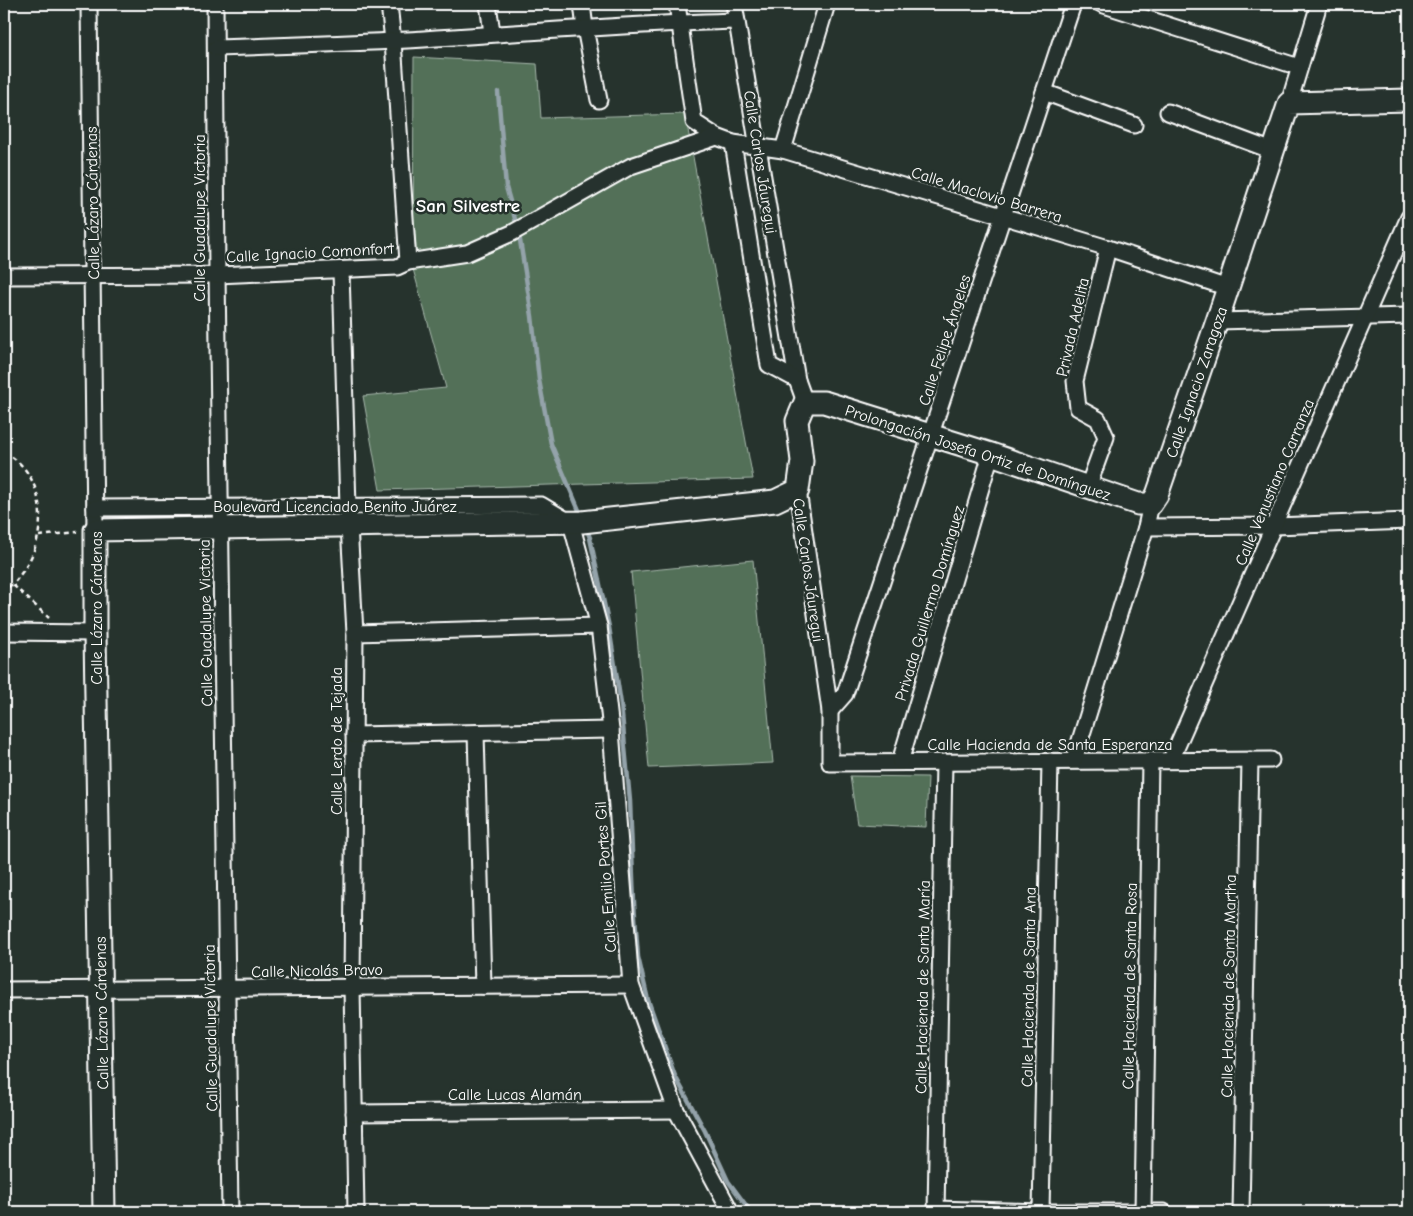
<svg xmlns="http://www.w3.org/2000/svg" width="1413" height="1216" viewBox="0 0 1413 1216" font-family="'Comic Neue',sans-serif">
<rect width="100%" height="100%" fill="#26332d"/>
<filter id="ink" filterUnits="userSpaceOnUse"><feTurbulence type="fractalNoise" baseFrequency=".02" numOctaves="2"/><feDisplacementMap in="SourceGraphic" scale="10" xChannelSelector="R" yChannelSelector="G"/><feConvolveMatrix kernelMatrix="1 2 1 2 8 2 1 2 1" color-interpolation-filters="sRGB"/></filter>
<g filter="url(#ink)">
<!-- green -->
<g fill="#527059" stroke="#a8b8ac">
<polygon points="414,57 537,64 541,118 685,114 753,479 380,490 363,396 446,388 413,269"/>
<polygon points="753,560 773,763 649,768 631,572"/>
<polygon points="850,776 928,777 926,827 857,824"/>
</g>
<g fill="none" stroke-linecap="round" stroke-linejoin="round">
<!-- stream -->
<g stroke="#94a3aa" stroke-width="4.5">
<polyline points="498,92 506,187 517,226"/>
<polyline points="519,234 532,316 539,380 551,444 581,515"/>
<polyline points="586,527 590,538 609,627 621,704 630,801 634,903 638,957 648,1000 675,1076 705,1131 728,1181 751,1212"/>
</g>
<defs>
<g id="street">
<polyline points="89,4 95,530"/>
<polyline points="215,4 217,275 230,1212"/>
<polyline points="389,4 393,41 408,262"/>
<polyline points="488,4 492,33"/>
<polyline points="582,4 585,28 599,100"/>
<polyline points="677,4 694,122 717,137 733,143 783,150 1108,248 1228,288"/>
<polyline points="734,4 797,380 805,402"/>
<polyline points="1101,4 1299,67"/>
<path d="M216,48C275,46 334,44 393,41C508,34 622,24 737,21"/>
<polyline points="1044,92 1134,125"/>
<polyline points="1289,103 1319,4"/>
<polyline points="1168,112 1273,151"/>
<polyline points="733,143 769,365 797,380"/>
<polyline points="783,150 827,4"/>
<polyline points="341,271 348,507 355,633 352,987 356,1212"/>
<polyline points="4,276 217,275 397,267 408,262 467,253 512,233 631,166 717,137"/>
<polyline points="1217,321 1409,316"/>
<polyline points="1088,487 1106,437 1098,419 1078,408 1075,381 1108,248"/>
<polyline points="798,490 830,711 830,763 1271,760"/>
<polyline points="95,508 541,505 571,523 599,626 611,730 631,985 676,1110 731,1212"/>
<polyline points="1146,527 1275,526 1409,521"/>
<polyline points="4,632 95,633"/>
<polyline points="355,633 599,626"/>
<polyline points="830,711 845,694 1073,4"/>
<polyline points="476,733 483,986"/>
<polyline points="354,735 611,730"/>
<polyline points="1074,760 1146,527 1151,504"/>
<polyline points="1171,760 1409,217"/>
<polyline points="900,762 991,454"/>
<polyline points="4,990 631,985"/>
<polyline points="354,1113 676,1110"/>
<polyline points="936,1209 1041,1212 1164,1212"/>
<polyline points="936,1212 944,762"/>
<polyline points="1041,1212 1050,761"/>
<polyline points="1143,1212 1150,760"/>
<polyline points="1241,1212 1250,760"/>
</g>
<polyline id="secondary" points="104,1212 95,633 95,530 582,522 775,501 798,490 802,461 797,421 805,402 824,402 991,454 1138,504 1151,504 1157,495 1217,321 1289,103 1409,100"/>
</defs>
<!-- street casing -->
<use href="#street" stroke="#fff" stroke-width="19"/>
<!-- secondary casing -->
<use href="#secondary" stroke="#fff" stroke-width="25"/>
<!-- path -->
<g stroke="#fff" stroke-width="2.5" stroke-dasharray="5 4" stroke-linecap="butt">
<path d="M4,452C47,474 49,535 23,571C17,579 14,585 4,589"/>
<polyline points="39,536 78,532"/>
<polyline points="13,585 49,618"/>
</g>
<!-- street -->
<use href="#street" stroke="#26332d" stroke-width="15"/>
<!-- secondary -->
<use href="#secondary" stroke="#26332d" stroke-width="21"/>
</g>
</g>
<g text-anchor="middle" stroke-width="5" stroke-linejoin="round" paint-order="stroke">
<!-- street labels -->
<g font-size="16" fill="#fff" stroke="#26332d">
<text transform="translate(761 162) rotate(81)" y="6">Calle Carlos Jáuregui</text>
<text transform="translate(987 194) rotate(17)" y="6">Calle Maclovio Barrera</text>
<text transform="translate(92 203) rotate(-91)" y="6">Calle Lázaro Cárdenas</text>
<text transform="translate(199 218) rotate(-90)" y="6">Calle Guadalupe Victoria</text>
<text transform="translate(310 252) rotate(-3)" y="6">Calle Ignacio Comonfort</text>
<text transform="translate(1072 327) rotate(-77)" y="6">Privada Adelita</text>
<text transform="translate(944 340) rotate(-72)" y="6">Calle Felipe Ángeles</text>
<text transform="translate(1196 382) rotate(-71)" y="6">Calle Ignacio Zaragoza</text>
<text transform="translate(978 452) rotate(18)" y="6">Prolongación Josefa Ortiz de Domínguez</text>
<text transform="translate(1274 482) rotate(-67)" y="6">Calle Venustiano Carranza</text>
<text x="335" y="512">Boulevard Licenciado Benito Juárez</text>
<text transform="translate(809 570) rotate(82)" y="6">Calle Carlos Jáuregui</text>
<text transform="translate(929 603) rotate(-73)" y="6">Privada Guillermo Domínguez</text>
<text transform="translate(96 608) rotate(-90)" y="6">Calle Lázaro Cárdenas</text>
<text transform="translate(205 623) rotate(-91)" y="6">Calle Guadalupe Victoria</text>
<text transform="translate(336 741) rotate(-90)" y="6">Calle Lerdo de Tejada</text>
<text x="1050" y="750">Calle Hacienda de Santa Esperanza</text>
<text transform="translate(605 877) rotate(-94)" y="6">Calle Emilio Portes Gil</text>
<text transform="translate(317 970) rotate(-1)" y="6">Calle Nicolás Bravo</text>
<text transform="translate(1129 986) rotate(-89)" y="6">Calle Hacienda de Santa Rosa</text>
<text transform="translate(1228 986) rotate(-89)" y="6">Calle Hacienda de Santa Martha</text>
<text transform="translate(922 987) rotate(-89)" y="6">Calle Hacienda de Santa María</text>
<text transform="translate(1028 987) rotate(-89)" y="6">Calle Hacienda de Santa Ana</text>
<text transform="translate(101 1013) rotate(-91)" y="6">Calle Lázaro Cárdenas</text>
<text transform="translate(210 1028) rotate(-91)" y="6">Calle Guadalupe Victoria</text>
<text x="515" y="1100">Calle Lucas Alamán</text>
</g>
<!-- quarter labels -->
<g font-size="19" font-weight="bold" fill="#fff" stroke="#26332d">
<text x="468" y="212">San Silvestre</text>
</g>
</g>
<!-- margin -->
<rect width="1413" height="1216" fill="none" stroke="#26332d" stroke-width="20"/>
<rect x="10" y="10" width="1393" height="1196" fill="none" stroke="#fff" stroke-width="2" filter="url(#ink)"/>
</svg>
